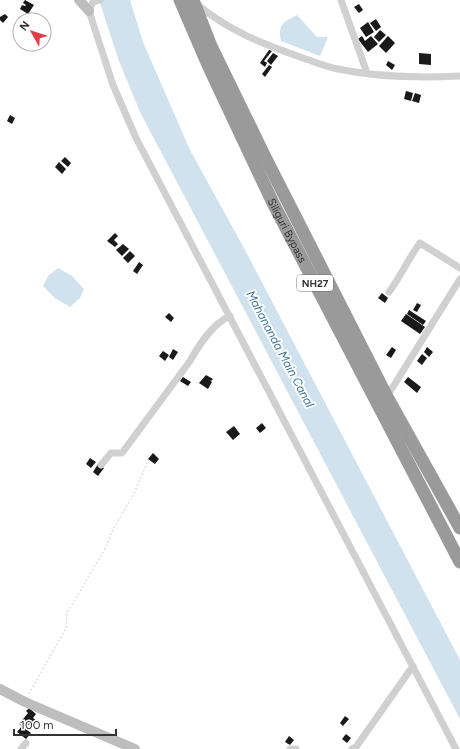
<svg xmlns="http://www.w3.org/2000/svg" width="460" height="749" viewBox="0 0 460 749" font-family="Figtree,sans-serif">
<rect width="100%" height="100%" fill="#fff"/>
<!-- water -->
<g fill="#cfe2ee">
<polygon points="99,0 130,0 143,42 190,150 245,250 460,660 460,719 140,112 119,61"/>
<path d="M297,15L317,37H328L320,56L281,41C278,24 282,23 297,15Z"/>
<polygon points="58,268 72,276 84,289 80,298 70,307 55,298 43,286 48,276"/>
</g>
<!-- building -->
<g fill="#1a1a1a">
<polygon points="25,0 34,5 28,14 20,9 22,5 25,6 26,5 23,3"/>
<polygon points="359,4 363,10 359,13 354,7"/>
<polygon points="5,14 8,17 3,23 0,20 0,17"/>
<polygon points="376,19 381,27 376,31 370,23"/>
<polygon points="368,22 374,32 366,37 360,28"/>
<polygon points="380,30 386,35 379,42 374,37"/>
<polygon points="362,36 365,41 371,36 378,44 368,52 358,39"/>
<polygon points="388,36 395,43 386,53 379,46"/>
<polygon points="269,50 272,51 264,61 267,63 265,67 260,63"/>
<polygon points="273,53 278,56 271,65 267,61"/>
<polygon points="419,53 431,54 431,65 419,64"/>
<polygon points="388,61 395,65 392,70 386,65"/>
<polygon points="269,65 272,67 265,77 262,74"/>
<polygon points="406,91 413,93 411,101 404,99"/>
<polygon points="415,93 421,95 419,103 412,101"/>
<polygon points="10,115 15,118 12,124 7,121"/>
<polygon points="65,157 71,163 68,167 61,161"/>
<polygon points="59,162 66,169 62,174 55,167"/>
<polygon points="115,233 118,236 114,240 118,244 115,247 107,241"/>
<polygon points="123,244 129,249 122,256 116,250"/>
<polygon points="130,251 135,256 128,263 123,258"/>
<polygon points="139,262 143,265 137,274 133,271"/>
<polygon points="382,293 388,298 385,303 378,298"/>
<polygon points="417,303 421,305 417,312 413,310"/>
<polygon points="409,310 426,321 423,325 407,314"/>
<polygon points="169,313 174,318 171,322 165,317"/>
<polygon points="406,314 425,327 420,334 401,321"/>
<polygon points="392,347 396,350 391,358 386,355"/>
<polygon points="427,347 433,352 429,357 424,352"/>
<polygon points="173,349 178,352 173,360 169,357"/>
<polygon points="163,351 169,355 165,361 159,356"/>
<polygon points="422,354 427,358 422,365 417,361"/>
<polygon points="206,375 213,379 211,381 208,379 212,382 208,389 199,383"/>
<polygon points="183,377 191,382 188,386 180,381"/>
<polygon points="408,377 421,387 417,393 404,382"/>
<polygon points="262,423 266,428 260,433 256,428"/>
<polygon points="234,426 240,434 233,440 226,432"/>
<polygon points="153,453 159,459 155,464 148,459"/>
<polygon points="90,458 96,462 91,468 86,464"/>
<polygon points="98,464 104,468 98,476 93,472"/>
<polygon points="29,708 36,714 33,718 37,721 32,727 29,724 26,729 31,733 26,739 17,732 22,726 19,724 28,713 26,711"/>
<polygon points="345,716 349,719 343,726 340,723"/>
<polygon points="346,734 351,738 347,743 342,739"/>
<polygon points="289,736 294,740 290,745 285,742"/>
</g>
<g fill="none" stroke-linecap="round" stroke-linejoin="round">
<!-- path -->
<polyline stroke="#cdcdcd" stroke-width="1" stroke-dasharray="2 2" stroke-linecap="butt" points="29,694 66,628 67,613 105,549 113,529 134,494 147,463"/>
<!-- street -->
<g stroke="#d0d0d0" stroke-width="7">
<polyline points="100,0 93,2 89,11 113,85 136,138 456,749"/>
<polyline points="341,0 367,73"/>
<path d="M198,5C229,31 265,45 303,58C315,62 327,67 338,69C376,77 421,78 460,76"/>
<path d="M389,292C401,276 408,259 420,243L460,268"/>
<polyline points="386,398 460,279"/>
<path d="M101,465L111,453H122L190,361C199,345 212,324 230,316"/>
<polyline points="21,749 26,743"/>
<polyline points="290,749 296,749"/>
<polyline points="352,749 356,747 413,666"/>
</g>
<!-- secondary -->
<g stroke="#bdbdbd" stroke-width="10">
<polyline points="79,0 89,11"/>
<polyline points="0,689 25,702 135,749"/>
</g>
<!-- highway -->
<g stroke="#9a9a9a" stroke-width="13">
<path id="s1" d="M180,0L208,65L273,203L460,562"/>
<polyline points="193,0 211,46 264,155 387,397 460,528"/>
</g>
</g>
<g text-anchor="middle" stroke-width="4" stroke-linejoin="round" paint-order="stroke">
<!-- shield labels -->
<rect fill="#fff" stroke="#707070" stroke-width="1" x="297" y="275" width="36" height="16" rx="3"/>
<g font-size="10" font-weight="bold" fill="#333">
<text x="315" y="287">NH27</text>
</g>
<!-- street labels -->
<g font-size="11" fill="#333" stroke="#fff">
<text dy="4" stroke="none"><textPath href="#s1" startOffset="254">Siliguri Bypass</textPath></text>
</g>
<!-- water labels -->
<g font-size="12" font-style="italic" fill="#3f7597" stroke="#fff">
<text transform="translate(280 349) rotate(62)" y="4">Mahananda Main Canal</text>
</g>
</g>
<!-- north arrow -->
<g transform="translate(32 32) rotate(309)"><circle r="19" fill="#ffffff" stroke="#adadad"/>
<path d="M0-3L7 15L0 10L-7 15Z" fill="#e63946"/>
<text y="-6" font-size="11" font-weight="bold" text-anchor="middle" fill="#333333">N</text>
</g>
<!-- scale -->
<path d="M14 729v6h102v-6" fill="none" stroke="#333333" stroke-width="2"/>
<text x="20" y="729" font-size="12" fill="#333333" stroke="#ffffff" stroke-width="3" paint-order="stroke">100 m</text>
</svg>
